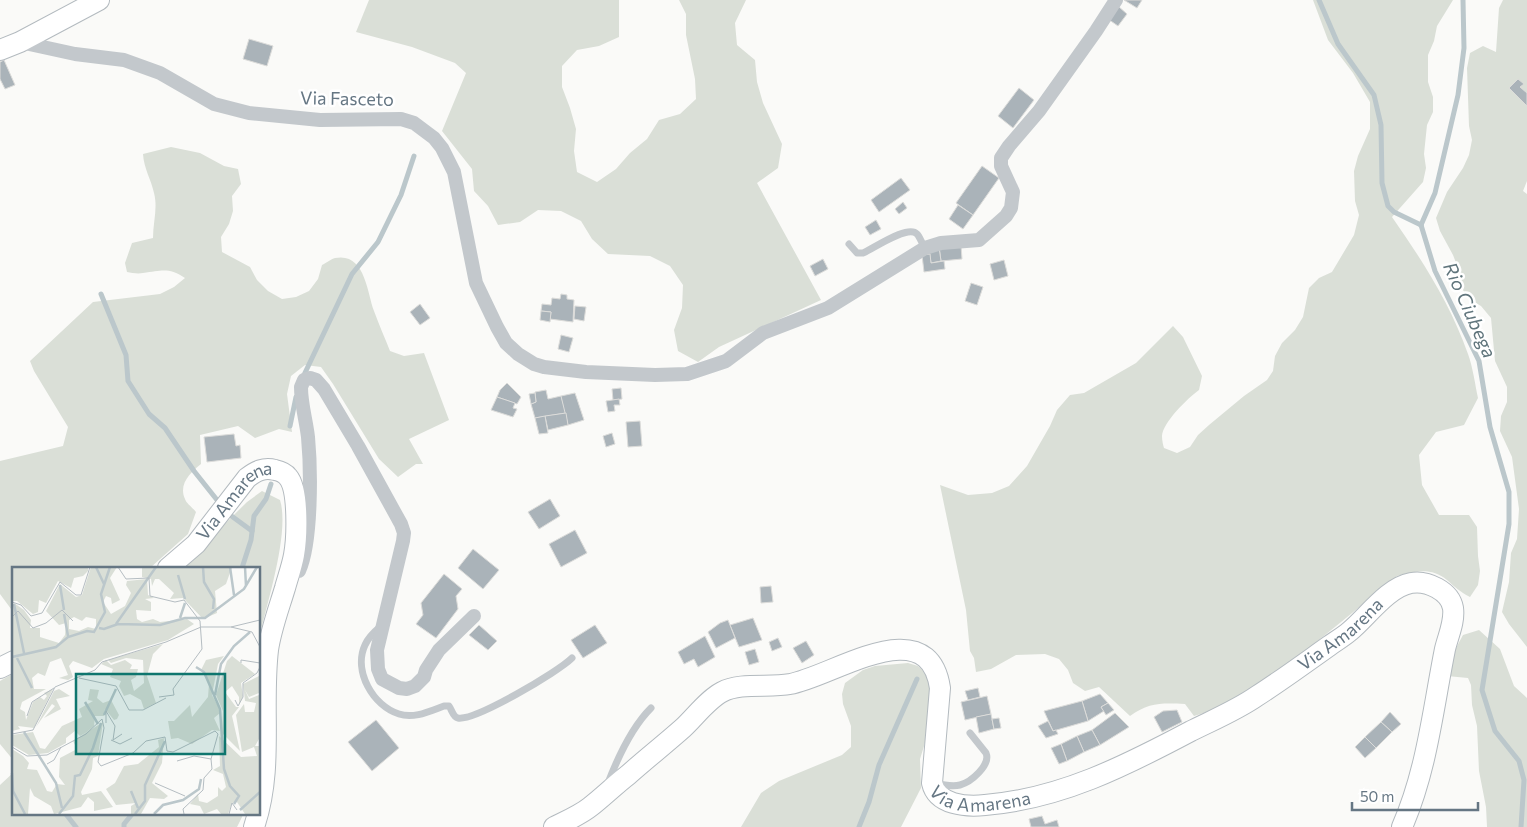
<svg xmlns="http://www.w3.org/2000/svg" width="1527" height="827" viewBox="0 0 1527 827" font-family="Commissioner,sans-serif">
<rect width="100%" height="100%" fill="#fafaf8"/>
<!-- green -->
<g fill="#dadfd7">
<polygon points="369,0 619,0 619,37 599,46 577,50 562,66 562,87 570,108 576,129 574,151 577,172 597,182 616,169 630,153 647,139 659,120 680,114 696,99 695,79 686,35 686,14 679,0 746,0 735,23 737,45 755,60 757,82 763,103 782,144 778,168 757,183 821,300 719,347 698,362 678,351 674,330 682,308 683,285 670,266 650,256 608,254 592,239 581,221 561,211 538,210 520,222 498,225 488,206 474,191 472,169 442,131 466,73 455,63 412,47 356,32"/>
<path d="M1313,0H1453L1437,26L1434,41L1428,55V82L1433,97V112L1427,125L1424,154L1426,168L1423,182L1392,217C1422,260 1450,303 1468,354C1473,368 1475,384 1478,398L1464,425L1436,432L1419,455L1422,485L1439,515H1469L1477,527L1478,556L1480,571L1478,585L1470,597C1459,591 1456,588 1447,580C1432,567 1414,571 1397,576C1346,617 1296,663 1239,695C1224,704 1210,712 1194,716L1185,704C1163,703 1149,702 1130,716L1099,687L1085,691L1073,683L1068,670L1059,659L1045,654L1016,655L991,669L976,672L974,658L970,651L966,610L940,485L968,495L992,493L1009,486L1027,466L1050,426L1057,410L1070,395L1084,393L1136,363L1173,326L1183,337L1202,376L1199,390C1188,398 1163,422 1162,436C1162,440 1163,445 1164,448L1177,453L1190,447L1198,435L1209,425L1244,396L1267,380L1273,371L1275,356L1282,343L1295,330L1303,317L1309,288L1319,278L1332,272L1354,235L1359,215L1355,201L1354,171L1358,156L1370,129V102L1353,73L1328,40Z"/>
<polygon points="1503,0 1527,0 1527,181 1523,191 1527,194 1527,647 1509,624 1502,612 1509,582 1511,553 1517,539 1519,509 1512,457 1500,431 1501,416 1507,402 1507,387 1495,361 1491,318 1481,306 1469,299 1461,287 1460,273 1453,255 1440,231 1436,218 1447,192 1463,168 1469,155 1472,140 1469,126 1467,68 1470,53 1483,46 1496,52 1499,8"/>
<path d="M171,147L200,153L224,166L238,169L241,184L232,196L233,211L229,224L221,237L222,252L250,267L257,280L268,291L282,299L296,297L309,291L318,279L322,265C326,263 331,259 335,258C365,252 367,292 374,311C379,325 385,338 390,351L404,356L424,353L449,420L409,439L423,464H416L398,477L379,459L333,384L321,367L305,365L291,376L287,394L292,432L279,429L255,438L238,426L200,435L201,464C191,472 178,484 185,499C186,503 193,508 196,512L188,534L150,568H14V613L0,594V461L63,446L68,427L34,371L30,361L93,302L160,294L174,287L185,278C168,267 162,271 143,273C138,274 132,273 127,272L125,263L132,243L153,238C153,222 158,208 154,193C151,179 144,169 143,154Z"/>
<path d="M262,491L280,500C290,532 267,603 259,638V568H180L247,502Z"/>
<polygon points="1479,630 1500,649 1514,686 1527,698 1527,827 1487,827 1486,807 1479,771 1477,726 1472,705 1471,685 1468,678 1447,676 1456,648 1463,635"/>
<polygon points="908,663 918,666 927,674 930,685 929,730 920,759 921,788 901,827 741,827 761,793 779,781 842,755 851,747 851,726 843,704 842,694 845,683 863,670 875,666"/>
<polygon points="14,673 14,761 0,744 0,681"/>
<polygon points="14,772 14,813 244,813 237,827 0,827 0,785"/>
</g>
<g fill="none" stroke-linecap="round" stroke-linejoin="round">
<!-- stream -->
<g stroke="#bbc7cb" stroke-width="5">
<polyline points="1319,0 1338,44 1374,95 1381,125 1382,183 1388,206 1394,212 1421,225"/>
<polyline points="1421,225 1435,271 1479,361 1490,427 1509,492 1509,524 1482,690 1495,731 1519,761 1524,780 1521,827"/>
<polyline points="1421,225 1435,193 1458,95 1464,48 1463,0"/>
<polyline points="101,294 126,355 128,381 149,414 165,428 194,471 221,505"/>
<polyline points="303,377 352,274 378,242 401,195 414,156"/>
<polyline points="290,426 296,397"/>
<polyline points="226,512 252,531"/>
<polyline points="242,568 251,540 254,516 266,499 271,484"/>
<polyline points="65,813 76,827"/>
<polyline points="124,827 124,824 133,813"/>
<polyline points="859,827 869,802 879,765 917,679"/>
</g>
</g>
<!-- building -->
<g fill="#aab3b9" stroke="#dcdcda">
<polygon points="1124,0 1142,0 1137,8"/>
<polygon points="1118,6 1127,14 1118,26 1108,19"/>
<polygon points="249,39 273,46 267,66 243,59"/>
<polygon points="4,60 15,85 5,89 0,79 0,62"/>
<polygon points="1518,79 1524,84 1520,87 1527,93 1527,106 1509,88"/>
<polygon points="1019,88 1034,100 1013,128 998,116"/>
<polygon points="982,166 999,178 973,215 956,203"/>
<polygon points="901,178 910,190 879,212 871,200"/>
<polygon points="903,202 907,208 899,214 895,209"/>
<polygon points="958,205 973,215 963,229 949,219"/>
<polygon points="876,220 881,229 870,235 865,227"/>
<polygon points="961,245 962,259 941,261 939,247"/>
<polygon points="939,247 941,261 931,263 929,249"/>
<polygon points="930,254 931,263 944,261 945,269 924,272 922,255"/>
<polygon points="823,259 828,269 815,276 810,266"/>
<polygon points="1004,260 1008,276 994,280 990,264"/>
<polygon points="971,283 983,287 977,305 965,301"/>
<polygon points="561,294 567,295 567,299 574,300 573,322 550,319 551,312 541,311 542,304 551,305 552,298 560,299"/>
<polygon points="420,304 430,318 420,325 410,312"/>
<polygon points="575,306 586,307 584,321 574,319"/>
<polygon points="541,311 551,312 550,322 540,320"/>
<polygon points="561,335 573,338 569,352 558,349"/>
<polygon points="507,383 521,397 517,404 497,397 500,390"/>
<polygon points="621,388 622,399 613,400 612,389"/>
<polygon points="546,390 548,399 561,396 566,413 535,418 531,404 536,402 535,392"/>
<polygon points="535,393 536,402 531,404 529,394"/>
<polygon points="575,393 584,420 568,425 561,396"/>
<polygon points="497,397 515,403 513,408 517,409 513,417 491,410"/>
<polygon points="619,399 620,405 614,405 615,411 608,412 606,401"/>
<polygon points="566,413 568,425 548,430 545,416"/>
<polygon points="545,416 548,433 539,434 535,418"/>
<polygon points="640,421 642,446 628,447 626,422"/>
<polygon points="612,433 615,444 606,447 603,436"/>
<polygon points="234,434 236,446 240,445 241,458 207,462 204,437"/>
<polygon points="550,499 560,516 539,529 528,512"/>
<polygon points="575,530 587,553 561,567 549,544"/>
<polygon points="473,549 499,570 483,589 458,568"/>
<polygon points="444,574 462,589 456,596 458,609 436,638 416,624 423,615 421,603"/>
<polygon points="771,586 773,602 761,603 760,587"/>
<polygon points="753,618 762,640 739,647 730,625"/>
<polygon points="728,620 735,638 716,648 708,632 720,623"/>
<polygon points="479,625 497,641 488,650 469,635"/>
<polygon points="595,625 607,643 583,658 571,640"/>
<polygon points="705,636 715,657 698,667 694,659 684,664 678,652"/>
<polygon points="778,638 782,647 772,651 769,642"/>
<polygon points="806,641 814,655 802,663 793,648"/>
<polygon points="755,649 759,662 749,665 745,652"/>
<polygon points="978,688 980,697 968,700 965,691"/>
<polygon points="1100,694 1108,703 1101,707 1104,711 1088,721 1082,701"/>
<polygon points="987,696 991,714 965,720 961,702"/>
<polygon points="1082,701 1088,721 1053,731 1044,711"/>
<polygon points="1108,703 1114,710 1106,715 1101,707"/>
<polygon points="1177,710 1182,722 1162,732 1154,717 1163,711"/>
<polygon points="1390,712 1401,724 1392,732 1381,722"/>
<polygon points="1115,713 1129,727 1100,745 1092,730"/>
<polygon points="991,714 994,729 979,733 976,717"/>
<polygon points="999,718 1001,728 994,729 992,719"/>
<polygon points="376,720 399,748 372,771 348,742"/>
<polygon points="1048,721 1053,731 1056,730 1058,734 1046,738 1038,726"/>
<polygon points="1381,722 1392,732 1376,748 1365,737"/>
<polygon points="1092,730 1100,745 1084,752 1077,736"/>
<polygon points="1077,736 1084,752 1067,761 1061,744"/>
<polygon points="1365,737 1376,748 1365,758 1355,747"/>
<polygon points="1061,744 1067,761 1059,764 1051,748"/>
<polygon points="1042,816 1045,824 1057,820 1059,827 1031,827 1029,819"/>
</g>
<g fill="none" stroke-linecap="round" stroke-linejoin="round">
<defs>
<g id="secondary">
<polyline points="0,50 20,42 99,0"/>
<path id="s1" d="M168,568L196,544L247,478C256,471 264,467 275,470C280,471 285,473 288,477C299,490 297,538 294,555C292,566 288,577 285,588C279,608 271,629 268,650C261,710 274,768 254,827"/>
<polyline points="0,668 14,661"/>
<path id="s2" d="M554,827C566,821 580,815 590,807C603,797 615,785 628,775C646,759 665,744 683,728C695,717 707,700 722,692C740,682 770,688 790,684C832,677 928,608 940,688L932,783C937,805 966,807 985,805C1060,799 1125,766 1191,731C1213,720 1237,710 1257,696C1282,680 1305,663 1329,646C1336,641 1343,637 1350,631C1367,617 1388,587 1411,583C1427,580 1450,591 1453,608C1455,622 1448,636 1445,649C1433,709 1427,770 1402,827"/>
</g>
</defs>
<!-- secondary casing -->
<use href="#secondary" stroke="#b3babf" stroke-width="22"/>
<!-- lane -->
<g stroke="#c3c8cc" stroke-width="7">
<path d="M849,244L857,253H863C873,249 908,224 917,234C920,237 922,244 925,248"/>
<path d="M380,627C374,632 368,638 365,645C353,671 373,706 399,714C414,719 430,711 444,706H449C452,710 453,717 458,718C475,721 558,672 572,658"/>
<path d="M608,783C618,757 631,728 651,708"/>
<path d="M935,783C943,785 952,787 960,785C971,782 991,765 986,753L970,733"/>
</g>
<!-- street -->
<g stroke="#c3c8cc" stroke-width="14">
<polyline points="20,42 75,54 124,60 160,73 214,104 249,113 320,120 401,119 414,123 434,138 442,148 454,172 476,283 497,327 506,343 518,354 534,364 544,367 586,372 655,375 687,374 726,361 763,333 828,308 925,248 941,243 979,240 1006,216 1011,208 1013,192 1001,166 1001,158 1009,146 1039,111 1096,31 1116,0"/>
<path d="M299,571C312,542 311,469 308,437C306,420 301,404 301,387L304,380L310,378L316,380L324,389L358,446L401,524L404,533L403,541L377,650L378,669L382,679L399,688L407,689L415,686L424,677L426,670L439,650L474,616"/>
</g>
<!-- secondary -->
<use href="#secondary" stroke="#fff" stroke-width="20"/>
</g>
<g text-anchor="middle" stroke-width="5" stroke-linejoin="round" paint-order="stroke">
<!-- street labels -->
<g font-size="18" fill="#657683" stroke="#fff">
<text transform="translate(347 99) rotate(1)" y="6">Via Fasceto</text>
<text dy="6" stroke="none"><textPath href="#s1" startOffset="96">Via Amarena</textPath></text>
<text dy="6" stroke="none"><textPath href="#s2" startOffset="1020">Via Amarena</textPath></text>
<text dy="6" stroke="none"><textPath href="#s2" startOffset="615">Via Amarena</textPath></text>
</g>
<!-- water labels -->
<g font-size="19" font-style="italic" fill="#60757c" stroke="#fff">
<text transform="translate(1470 310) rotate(66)" y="7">Rio Ciubega</text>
</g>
</g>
<!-- overview -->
<g transform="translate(12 567)">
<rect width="248" height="248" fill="#fafaf8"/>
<path d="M0,0H76V4L71,9L62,11L59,21L46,14L34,36L27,33L26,45L21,47L5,34H0ZM79,0H105L98,11L108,33L100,37L99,31L94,29L91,35L99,47L113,39L119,26L114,18L115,14L135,12L136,28L142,31L133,32L139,35V44L124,43L125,52L130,55L141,52L148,55L175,52L182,57L156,73L92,92L80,101L61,94L57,99L61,110L56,113L47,111L56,108L49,91L38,95L33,109L26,106L20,111L22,122H34L10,135L8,142L13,145L14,153L21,135L28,130L32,133L35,129L32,126L41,122L22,161L6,159L8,162L0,164V38L2,36L12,43L19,53L18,61H28V70L47,76L53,68L54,56L47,58L34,44L48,17L64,30L70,28ZM74,50L84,52V62L76,60L67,64L57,62V53L62,50L70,54ZM130,0H220L214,17L203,24L205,46L191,52L171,31L158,32L162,26L147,12H143L140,19L139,12L130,10ZM151,77L141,87L135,109L144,136L132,142L129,133L118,127L112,129L107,119L109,114L98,110L101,102L89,97L94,93L99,98L113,93L120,98L118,102H126L124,110L119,113L122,124L132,116L131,93L114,91L99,96L96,93ZM212,89L206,97L200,128L207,141L208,146L202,151L208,164L200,163L180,177L166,171L159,172L156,154H162L178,138L180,150L196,130L197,117L189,103L194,93ZM220,89L243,107L229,116L231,129L227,138V130L220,119L213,125L224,140H227L220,149L228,184L210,166L211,144L204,128L215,94ZM247,109V126L237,130L233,123L237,132L247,128V172L243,179H247V247H233L225,235L220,236L216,247H209L205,242L192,247L188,239L178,237L186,227L187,234L195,236L206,229V220L210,224L214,220L211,207L201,203L208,199L207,169L229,190L245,189L242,180L230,185L224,148L232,137L233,145H242L244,136L233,134L231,117ZM47,122L58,129L44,132L49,142L32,151L43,139L40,137L24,160L42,124ZM78,122L87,123L85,131L91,136L99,133L107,148L105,152L102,153L93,142L92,149H83L82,159L75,165L68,169L63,164L54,171V176L36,186L17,188L0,178V168L21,165L28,181L33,182L50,159L70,150L67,142L81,134L76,133ZM91,155L86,189L81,191L80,202L69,225L70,228L89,224L101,240L82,244V235L76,230L69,240L42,247L39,239L22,229L18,221L16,247H0V182L11,189L17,196L15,202L25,203L35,224L40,225L45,217L53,218L47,210L48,191L65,182L61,174ZM152,171L150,196L140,216L156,229L152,232L138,231L129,247H119V239L124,236L104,238L94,222L103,216L112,199L126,197L147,180L146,173Z" fill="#dadfd7" fill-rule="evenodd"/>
<path fill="none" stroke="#bbc7cb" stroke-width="2.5" d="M84,0L92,17M191,0L192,15L202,32L201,42M218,0L222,28M233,0L234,19M166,8L173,32M48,18L52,43M2,37L12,86M52,47L56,69M168,51L173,36M104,57L144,0M87,61L92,62L106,57L148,58L173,51H193L232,22L245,0M0,90L44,80L56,70L75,64L82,65L93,45L89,27L98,0M5,91L20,121M184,100L192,105L208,142L212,202L218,219L227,229L222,237M203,128L209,97L222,79L238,65M73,135L86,157M92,148L104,122M12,165L44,216L50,241M0,206L1,224L13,247M119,224L126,241M228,243L248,225M47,247L61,229L63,209L68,208L81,181L89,156M123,247L133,234V218L153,174M142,247L151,238L171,233L187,222L189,212"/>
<path fill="none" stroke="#b5bdc2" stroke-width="1" d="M106,0L114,12L137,11L138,29L163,35L172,33L188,54L190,82L161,122L162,128L147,130M0,35L9,38L19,49L30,46L48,15L64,28H69L78,0M0,50L6,44L21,61M219,60L240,65L248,80M219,60L248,53M21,61L34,56L50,43L61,54M229,96V93L248,96M67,111L104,119L117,143H131L154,131M223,133L226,139L231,130V116L245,106L248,100M15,149L20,135L42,121M94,156V144L103,159L101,173L110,167M0,167L21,163L43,120L83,103L90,95L154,75L189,60H219M99,173L108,177L120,171M0,180L15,189L35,188L74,167L90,152L92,161L86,195L89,199L121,186L134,174L153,170L155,184L161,185L203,164L206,167L199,192L200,202L192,211L191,223L171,242L172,247M165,194L182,189L199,192M35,197L42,193L49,180M143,216L173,229M217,247L220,236L225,243"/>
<path fill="#0f766e" fill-opacity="0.15" stroke="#0f766e" stroke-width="2.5" d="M64,107H213V187H64Z"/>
<rect width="248" height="248" fill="none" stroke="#657683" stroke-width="2.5"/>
</g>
<!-- scale -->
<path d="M1352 802v8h126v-8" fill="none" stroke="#657683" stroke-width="2.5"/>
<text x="1360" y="802" font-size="15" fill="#657683" stroke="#ffffff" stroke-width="4" paint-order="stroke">50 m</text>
</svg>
